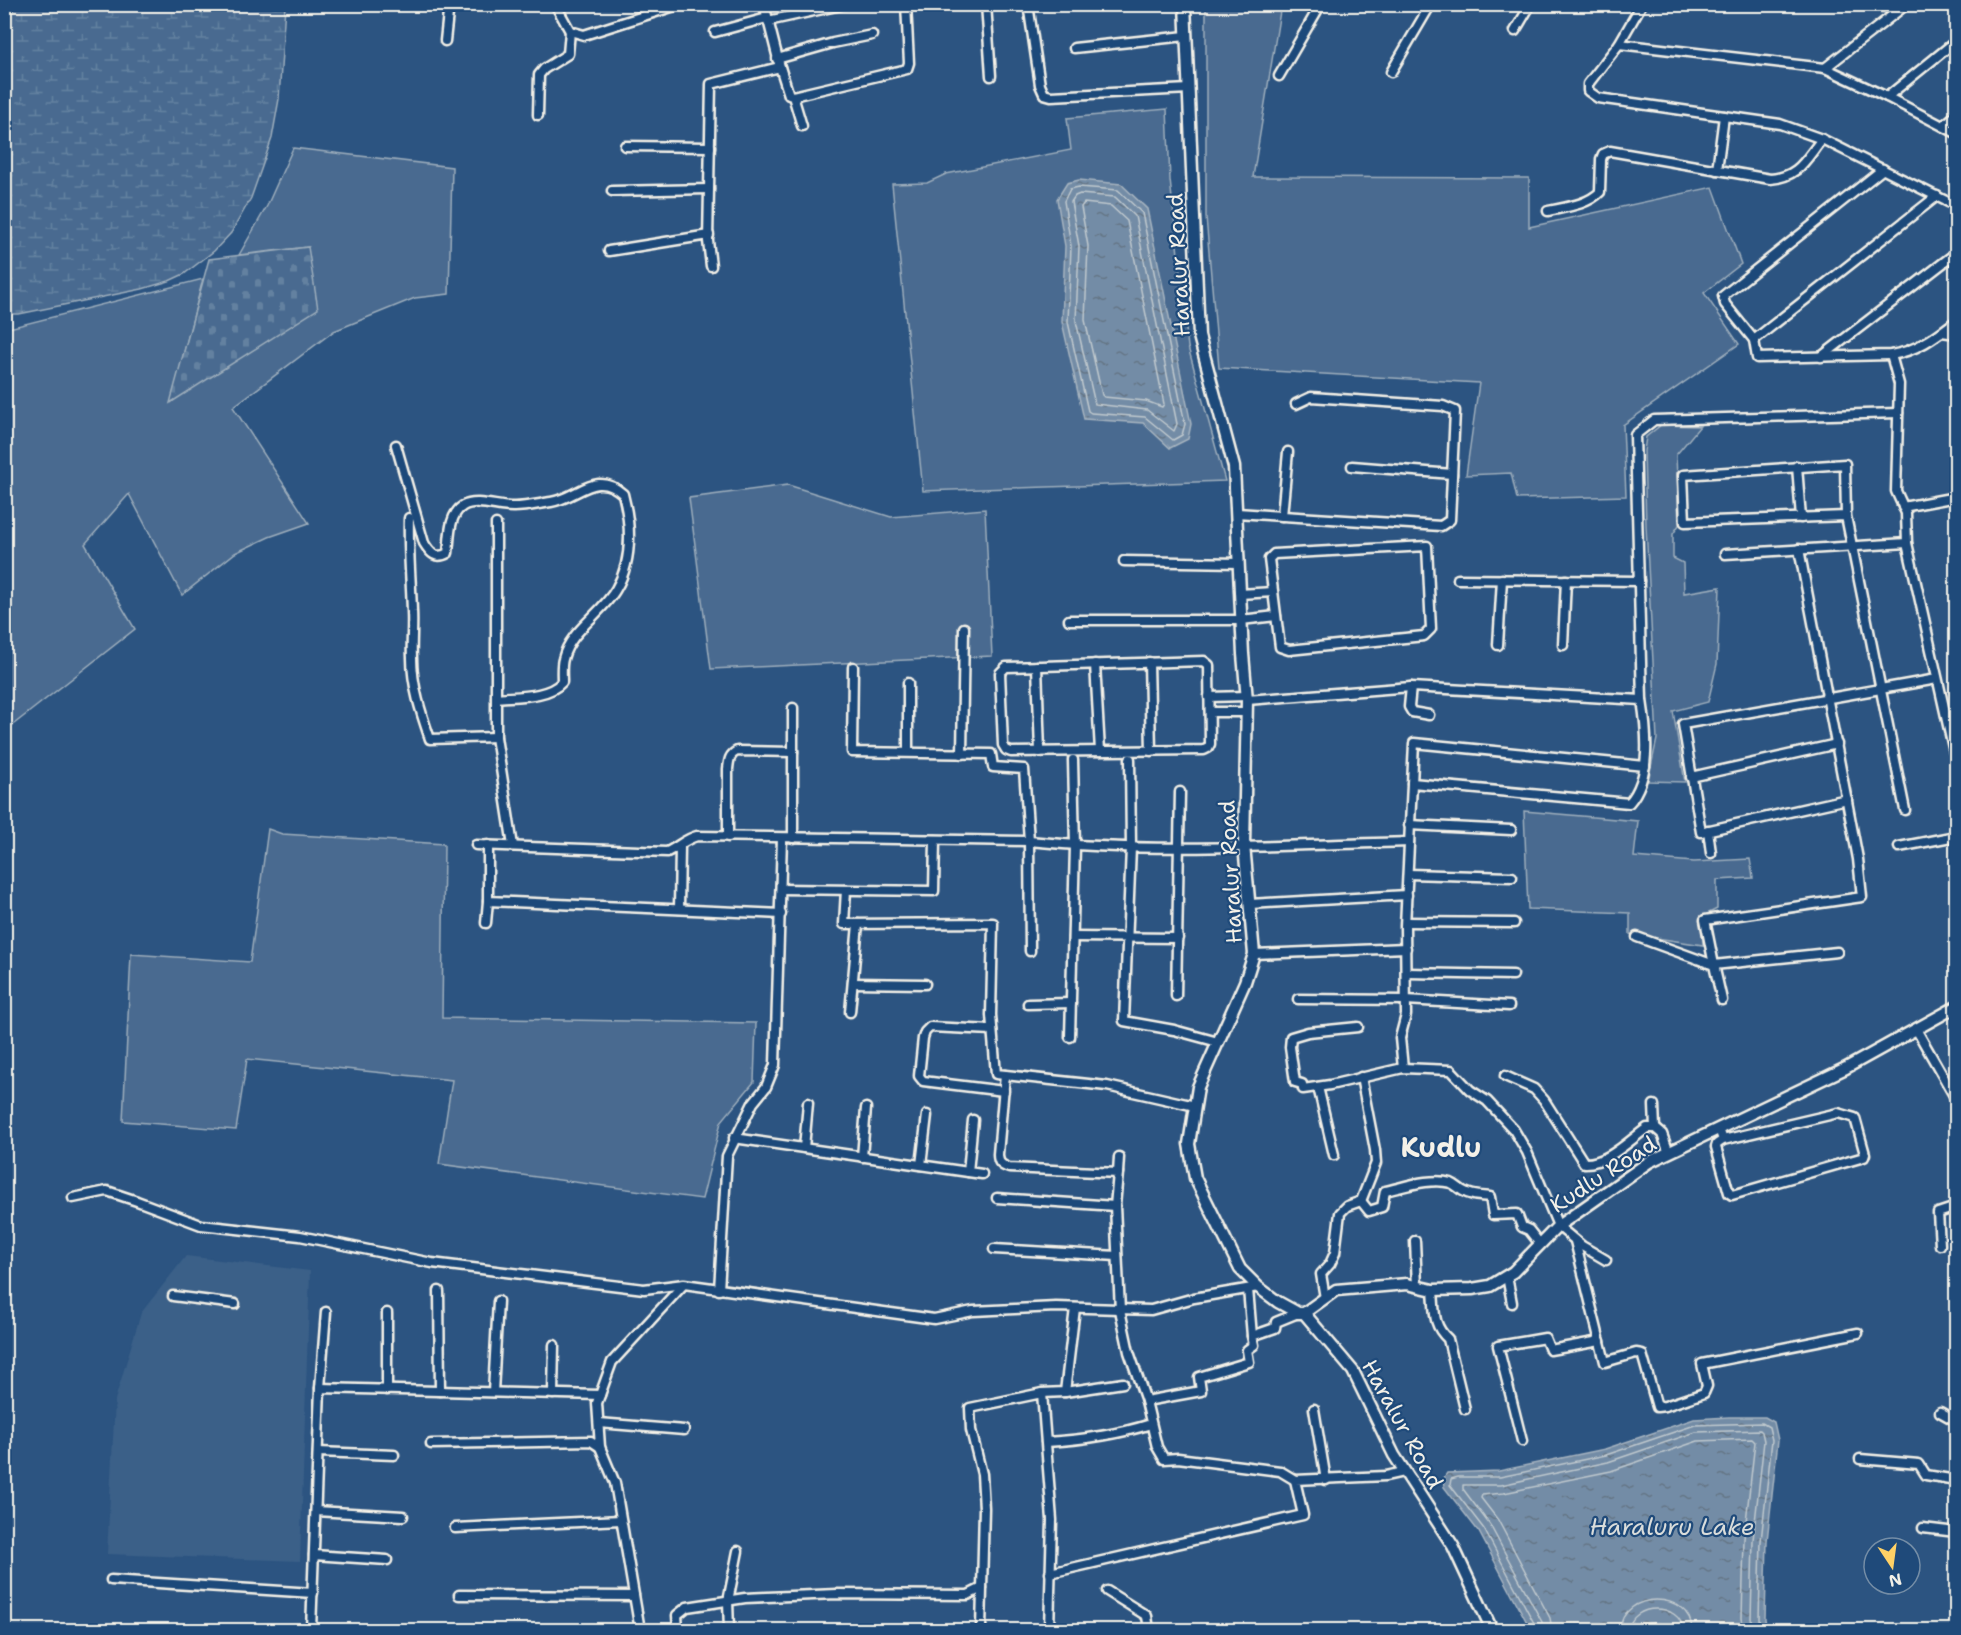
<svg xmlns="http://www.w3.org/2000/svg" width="1961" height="1635" viewBox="0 0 1961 1635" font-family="'Shantell Sans',sans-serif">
<defs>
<pattern id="wetland-marsh" width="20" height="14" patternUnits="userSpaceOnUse" patternTransform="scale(1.5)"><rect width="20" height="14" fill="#496b90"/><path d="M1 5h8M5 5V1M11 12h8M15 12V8" fill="none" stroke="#6481a0"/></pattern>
<pattern id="cemetery-stones" width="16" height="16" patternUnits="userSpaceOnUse" patternTransform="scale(1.5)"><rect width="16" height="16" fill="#496b90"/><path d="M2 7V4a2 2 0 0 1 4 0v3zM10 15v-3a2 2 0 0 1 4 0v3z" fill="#6481a0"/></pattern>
<pattern id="water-ripples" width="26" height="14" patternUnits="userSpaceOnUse" patternTransform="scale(1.5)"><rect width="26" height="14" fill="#738ca6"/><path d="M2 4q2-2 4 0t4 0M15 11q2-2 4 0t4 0" fill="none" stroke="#647484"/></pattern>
</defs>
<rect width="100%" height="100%" fill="#2c5481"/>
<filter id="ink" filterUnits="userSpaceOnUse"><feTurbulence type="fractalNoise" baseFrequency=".0167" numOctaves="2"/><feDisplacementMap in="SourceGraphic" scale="12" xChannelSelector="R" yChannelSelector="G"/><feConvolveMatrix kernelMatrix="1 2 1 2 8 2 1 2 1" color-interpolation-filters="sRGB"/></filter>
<g filter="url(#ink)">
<!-- built -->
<polygon fill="#3b6088" points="186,1256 310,1271 300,1561 107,1554 115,1400 141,1313"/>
<!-- green -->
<g fill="#496b90" stroke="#9eaebc" stroke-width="1.5">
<polygon points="1206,5 1281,5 1253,177 1529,178 1529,227 1713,187 1741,264 1704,293 1739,344 1623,425 1626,496 1517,499 1511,473 1466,475 1479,383 1219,368 1206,217"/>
<polygon points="1167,109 1170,180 1188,347 1225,481 923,491 892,184 927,183 946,174 1071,150 1067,118"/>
<polygon points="293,148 452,167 449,294 415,298 334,331 233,407 309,523 269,537 235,553 182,595 129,494 85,544 135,629 5,731 5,329 203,279 171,403 308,247 239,255 267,206"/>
<polygon points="1661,425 1700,426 1676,455 1679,525 1673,534 1673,558 1683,563 1684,593 1720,587 1717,664 1708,702 1673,711 1685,782 1648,781 1657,739 1646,526 1644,451 1646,437"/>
<polygon points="788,485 891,517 985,509 992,656 711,669 689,498"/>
<polygon points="1524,811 1638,821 1634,857 1694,862 1750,859 1753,878 1717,880 1717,909 1701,917 1703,945 1630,934 1630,913 1528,909"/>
<polygon points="268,829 282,834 444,844 442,1018 756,1023 754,1082 721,1122 702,1199 439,1164 452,1080 247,1059 236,1130 123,1121 131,954 250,962"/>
</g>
<!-- wetland -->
<polygon fill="url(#wetland-marsh)" stroke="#9eaebc" stroke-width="1.5" points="4,5 285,5 279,99 272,138 251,198 231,233 214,251 184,274 169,281 142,289 19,314 5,314"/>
<!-- cemetery -->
<polygon fill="url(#cemetery-stones)" stroke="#9eaebc" stroke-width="1.5" points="308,247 318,309 170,403 209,259"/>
<!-- water -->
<g fill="url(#water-ripples)" stroke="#a7b4c0" stroke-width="1.5">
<polygon points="1079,180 1121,184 1147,209 1191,424 1188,439 1170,448 1143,423 1084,419 1062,322 1065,246 1057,199 1067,183"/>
<path d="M1729,1417H1765L1774,1422L1778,1440L1767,1541L1765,1619L1767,1630H1671C1663,1621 1650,1620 1641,1630H1531L1479,1532L1444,1487L1443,1479L1447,1473L1499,1471L1605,1449L1694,1419Z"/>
</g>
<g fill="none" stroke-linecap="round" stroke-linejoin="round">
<!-- shore -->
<g stroke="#c0c9ce" stroke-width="1.5">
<polygon points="1079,187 1118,190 1142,213 1185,424 1182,435 1173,440 1145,417 1091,413 1088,411 1068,322 1071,246 1064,201 1070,189"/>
<polygon points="1080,194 1115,197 1135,216 1177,424 1174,431 1147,410 1095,404 1076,321 1079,246 1071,202 1075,196"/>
<polygon points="1084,203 1111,206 1127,221 1164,404 1162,407 1146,401 1104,397 1102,395 1085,320 1088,246 1081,207"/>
<polyline points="1536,1630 1535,1625 1484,1529 1450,1485 1451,1479 1458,1477 1500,1477 1606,1455 1695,1425 1762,1423 1769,1427 1772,1440 1761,1541 1759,1619 1761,1630"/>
<polyline points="1543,1630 1542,1622 1490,1525 1463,1489 1463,1485 1501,1485 1608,1462 1696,1432 1760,1430 1762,1432 1764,1441 1753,1540 1751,1618 1753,1630"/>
<polyline points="1552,1630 1550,1618 1498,1520 1481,1498 1482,1495 1504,1493 1611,1471 1698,1441 1752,1439 1755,1442 1744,1539 1742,1618 1744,1630"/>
<path d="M1620,1630C1622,1590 1691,1590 1692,1630"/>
<path d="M1629,1630C1631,1602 1681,1602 1683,1630"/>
</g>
<!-- stream -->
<polyline stroke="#a7b4c0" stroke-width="3" points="4,27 15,4"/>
<defs>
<g id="minor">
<polyline points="555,4 570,31 584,35 681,4"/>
<polyline points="986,4 991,76"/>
<polyline points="1028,4 1040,85 1044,94 1051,96 1189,89"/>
<polyline points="1642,4 1619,44 1588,84 1588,91 1598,98 1780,124 1822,139 1956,206"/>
<polyline points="1867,4 1900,9"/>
<polyline points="768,21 846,4"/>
<polyline points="1515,31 1531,4"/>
<polyline points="715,32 767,18"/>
<polyline points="445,41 449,4"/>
<polyline points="1619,44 1825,68 1887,97 1956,133"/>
<polyline points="1074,48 1186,36"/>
<polyline points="777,59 833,43 872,35"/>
<polyline points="780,67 789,95 793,96 907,69 909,63 906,4"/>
<polyline points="1825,68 1907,4"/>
<polyline points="1391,72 1431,4"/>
<polyline points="1279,76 1321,4"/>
<polyline points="793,96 802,126"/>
<polyline points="1887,97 1956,41"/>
<polyline points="538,115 539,75 544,69 568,54 570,31"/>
<polyline points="1943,126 1956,115"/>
<polyline points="625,146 710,147"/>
<polyline points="1717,170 1724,116"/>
<polyline points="612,191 709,189"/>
<path d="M1937,196L1754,340L1757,358L1891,355C1917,351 1935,337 1956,321"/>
<path d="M1548,211C1566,207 1587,205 1600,192L1601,159L1603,154L1610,151L1770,179C1799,177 1805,160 1822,139"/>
<polyline points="609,251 709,235"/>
<polyline points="711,266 708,241 711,84 780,67 764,4"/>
<polyline points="1942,332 1956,334"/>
<polyline points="1754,340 1725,304 1723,296 1883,169"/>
<polyline points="1891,355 1899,384 1896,491 1906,513 1907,543 1956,761"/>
<polyline points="1821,357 1956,253"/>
<path d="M396,445L424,543C430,553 436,560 448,553C450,539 448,515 463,506C477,498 499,508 514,507C526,507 538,504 551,502C578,498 596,469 623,494C631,525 633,560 616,589C602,614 570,630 563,659C561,666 562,675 562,682C548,698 516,696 496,698"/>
<polyline points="1352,466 1452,474"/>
<polyline points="1797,466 1801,518"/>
<polyline points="1903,507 1956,497"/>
<polyline points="1237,513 1441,526 1450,520 1455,411 1443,406 1311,397 1296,404"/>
<polyline points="1282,516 1288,452"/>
<polyline points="1846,516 1685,522 1683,475 1845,464 1846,516 1905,810"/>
<path d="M409,518C408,550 411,580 412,611C413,627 411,642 412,658C412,686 421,713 430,739L496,737"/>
<polyline points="496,524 496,737 513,846"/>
<polygon points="1427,546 1431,629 1424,636 1289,650 1280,647 1269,559 1274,554"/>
<polyline points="1799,549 1858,859 1862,897 1705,920 1714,965 1837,952"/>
<polyline points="1725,554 1907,543"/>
<polyline points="1124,561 1239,563"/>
<polyline points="1458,579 1639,581"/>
<polyline points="1240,594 1273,592"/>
<polyline points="1069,620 1241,620 1276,616"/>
<polyline points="1498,645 1502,579"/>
<polyline points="1563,645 1566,580"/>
<polygon points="1204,661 1209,665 1210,744 1208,748 1204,750 1011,752 1006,750 1003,745 1000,673 1006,667"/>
<polyline points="1149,662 1151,751"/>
<polyline points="1095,664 1100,751"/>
<polyline points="1037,666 1040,752"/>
<polyline points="853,667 852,752 991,754 993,767 1024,769 1029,841 1030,951"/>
<polyline points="908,683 908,752"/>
<polyline points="1411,687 1409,707 1412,712 1429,715"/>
<polyline points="1209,697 1247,696"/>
<polyline points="1247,700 1411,687 1642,700"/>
<polyline points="793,708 793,838"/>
<polyline points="1210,712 1247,712"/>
<polyline points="962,754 964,628"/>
<polyline points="1130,759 1131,847 1124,1021 1174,1030 1218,1042"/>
<polyline points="1691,777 1837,744"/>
<path d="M1412,783L1629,803C1652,777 1647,732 1642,700L1635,435L1654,420L1898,413"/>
<polyline points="1847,799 1701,832 1683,724 1937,679"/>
<polyline points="1409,825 1511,830"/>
<polyline points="1708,830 1711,853"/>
<path d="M728,837V769C729,761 729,755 737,751L793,752"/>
<path d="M476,845L667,852C678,847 685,839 697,836L1029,841C1155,854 1282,845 1409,842"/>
<polyline points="488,845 488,901 781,914"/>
<polyline points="1899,847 1956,836"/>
<polyline points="1408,874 1512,877"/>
<polyline points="781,889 934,891 935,840"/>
<polyline points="846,890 844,924 993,923 991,1015 996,1074 1107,1086 1195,1106"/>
<polyline points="1250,904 1407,895"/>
<polyline points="679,909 680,846"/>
<polyline points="1406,922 1514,923"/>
<polyline points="486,923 488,901"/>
<polyline points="1073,937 1178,938"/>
<polyline points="1637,937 1714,965 1722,1000"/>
<polyline points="1254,954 1406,948"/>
<polyline points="1407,973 1513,975"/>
<polyline points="853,983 925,984"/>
<polyline points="1176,996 1180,792"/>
<polyline points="1298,999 1406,1000 1509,1006"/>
<polyline points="1028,1004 1071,1003"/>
<polyline points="850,1012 858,924"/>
<polyline points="1358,1027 1308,1032 1291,1037 1290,1047 1295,1082 1302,1084 1303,1089 1330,1085 1403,1068 1451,1070 1470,1090 1487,1101 1514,1130 1527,1152 1558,1226 1582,1246 1606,1260"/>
<polyline points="1916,1029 1956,1099"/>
<polyline points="992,1030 930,1027 925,1032 923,1038 919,1076 923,1081 1004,1091"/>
<polyline points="1070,1037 1075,846 1073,760"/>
<polyline points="1403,1068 1400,1038 1406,1015 1405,926 1414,743 1645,766"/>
<path d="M1005,1075L998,1154C998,1163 1001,1165 1009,1168L1118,1173L1115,1206L1120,1310L1129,1352L1146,1401"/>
<path d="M1505,1076L1534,1089L1544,1100L1584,1163C1607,1164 1629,1141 1647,1128H1655L1662,1134L1669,1153"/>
<polyline points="1318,1087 1334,1155"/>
<polyline points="1654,1105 1655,1128"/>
<polyline points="1719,1129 1723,1140 1838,1113 1855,1118 1865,1154 1864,1157 1732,1195 1729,1193 1716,1147 1717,1144 1723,1140"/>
<polyline points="734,1138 982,1174"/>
<polyline points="804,1148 808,1103"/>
<polyline points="862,1157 866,1108"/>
<polyline points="921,1165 927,1115"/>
<polyline points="968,1172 973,1120"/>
<polyline points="1118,1173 1119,1157"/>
<polyline points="73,1198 107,1191 137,1201 201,1225 300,1236 432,1263 644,1289 684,1284 934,1319 973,1311 1056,1307 1151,1310 1194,1298 1258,1287"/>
<polyline points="997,1198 1115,1206"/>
<path d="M1361,1201L1369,1211L1382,1207L1385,1191C1404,1187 1431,1177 1451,1183C1456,1185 1458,1188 1463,1191C1471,1196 1480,1196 1490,1197L1493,1215L1517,1214L1522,1227L1529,1230L1540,1244"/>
<polyline points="1415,1241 1417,1286"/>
<polyline points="1575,1241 1605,1362 1636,1353 1642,1354 1657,1407 1665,1406 1704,1393 1707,1386 1702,1364 1858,1333"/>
<polyline points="1940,1245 1938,1213 1956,1207"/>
<polyline points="994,1249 1117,1256"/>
<polyline points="1507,1276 1512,1303"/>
<polyline points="1248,1289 1252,1336"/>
<polyline points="719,1290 727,1156 753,1103 766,1087 775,1065 782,838"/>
<path d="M1433,1290C1435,1310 1432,1325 1448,1339L1465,1409"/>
<polyline points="439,1291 440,1391"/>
<polyline points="173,1296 235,1304"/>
<polyline points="1325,1298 1321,1274 1330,1264 1335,1253 1340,1213 1347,1206 1361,1201 1376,1163 1375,1150 1361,1077"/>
<polyline points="387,1313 387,1390"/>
<polyline points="320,1388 326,1312"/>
<polyline points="493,1392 498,1301"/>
<polyline points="1065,1392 1123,1383"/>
<polyline points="1042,1393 1065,1392 1075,1308"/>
<polyline points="553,1394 554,1345"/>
<polyline points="600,1395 597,1403 600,1447 615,1483 640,1630"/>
<polyline points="1314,1409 1326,1480"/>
<polyline points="1940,1412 1956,1421"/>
<polyline points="599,1423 684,1430"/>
<polyline points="1522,1441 1498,1346 1545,1338 1550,1350 1600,1341"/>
<path d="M1046,1442C1083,1440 1116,1435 1151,1424"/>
<polyline points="431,1444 591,1441 600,1447"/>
<polyline points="318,1452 394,1455"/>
<polyline points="1860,1459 1919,1464 1926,1475 1956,1480"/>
<polyline points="1295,1480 1280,1471 1178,1458 1164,1459 1157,1447 1146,1401 1201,1391 1199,1377 1249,1362 1247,1350 1254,1345 1252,1336 1275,1328 1276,1322 1298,1313"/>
<polyline points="316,1511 403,1516"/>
<polyline points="455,1528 621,1520"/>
<polyline points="1923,1528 1956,1532"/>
<polyline points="314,1555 387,1560"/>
<polyline points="1050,1573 1303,1515 1295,1480 1386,1476 1404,1472"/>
<polyline points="111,1580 313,1593"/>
<polyline points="1107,1591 1147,1616 1149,1630"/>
<polyline points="459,1595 634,1596"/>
<polyline points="311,1630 320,1388 600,1395 612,1362 683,1285"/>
<polyline points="678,1630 677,1615 687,1607 745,1598 837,1594 968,1595 982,1588"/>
<polyline points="729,1630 728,1601 738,1551"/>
<polyline points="981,1630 984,1508 982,1474 971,1430 970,1408 1042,1393 1052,1520 1049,1630"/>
</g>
<g id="tertiary">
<polyline points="1185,4 1199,336 1234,467 1243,654 1247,700 1244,845 1254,954 1245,982 1198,1087 1189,1144 1195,1178 1240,1269 1258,1287 1278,1302 1298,1313 1304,1313 1353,1371 1394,1455 1453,1546 1492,1630"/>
<polyline points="1304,1313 1336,1290 1407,1284 1433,1290 1472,1289 1490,1286 1513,1272 1558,1226 1649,1162 1846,1068 1956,1007"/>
</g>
</defs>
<!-- minor casing -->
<use href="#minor" stroke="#f4f1e8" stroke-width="13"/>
<!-- tertiary casing -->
<use href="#tertiary" stroke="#f4f1e8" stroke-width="15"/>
<!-- minor -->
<use href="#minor" stroke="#1f4a7a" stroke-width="8"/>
<!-- tertiary -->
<use href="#tertiary" stroke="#1f4a7a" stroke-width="10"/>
</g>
</g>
<g text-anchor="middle" stroke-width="4.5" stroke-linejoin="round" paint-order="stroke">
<!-- street labels -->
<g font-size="22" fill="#f4f1e8" stroke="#1f4a7a">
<text transform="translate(1178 265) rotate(-93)" y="8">Haralur Road</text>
<text transform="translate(1230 872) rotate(-93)" y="8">Haralur Road</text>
<text transform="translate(1603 1174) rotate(-33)" y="8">Kudlu Road</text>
<text transform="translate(1403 1424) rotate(61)" y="8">Haralur Road</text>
</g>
<!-- water labels -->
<g font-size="24" font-style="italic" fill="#dadddb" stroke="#1f4a7a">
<text x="1672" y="1535">Haraluru Lake</text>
</g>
<!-- district labels -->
<g font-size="28" font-weight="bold" fill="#f4f1e8" stroke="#1f4a7a">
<text x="1441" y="1157">Kudlu</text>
</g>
</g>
<!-- margin -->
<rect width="1961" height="1635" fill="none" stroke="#1f4a7a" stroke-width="24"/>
<rect x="12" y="12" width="1937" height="1611" fill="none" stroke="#f4f1e8" stroke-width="2" filter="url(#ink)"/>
<!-- north arrow -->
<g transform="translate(1892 1566) rotate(167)"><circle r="28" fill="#1f4a7a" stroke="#748da6" stroke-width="1.5"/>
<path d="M0-4.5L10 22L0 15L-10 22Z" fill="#ffd166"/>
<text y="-9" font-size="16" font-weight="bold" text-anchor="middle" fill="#f4f1e8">N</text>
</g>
</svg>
